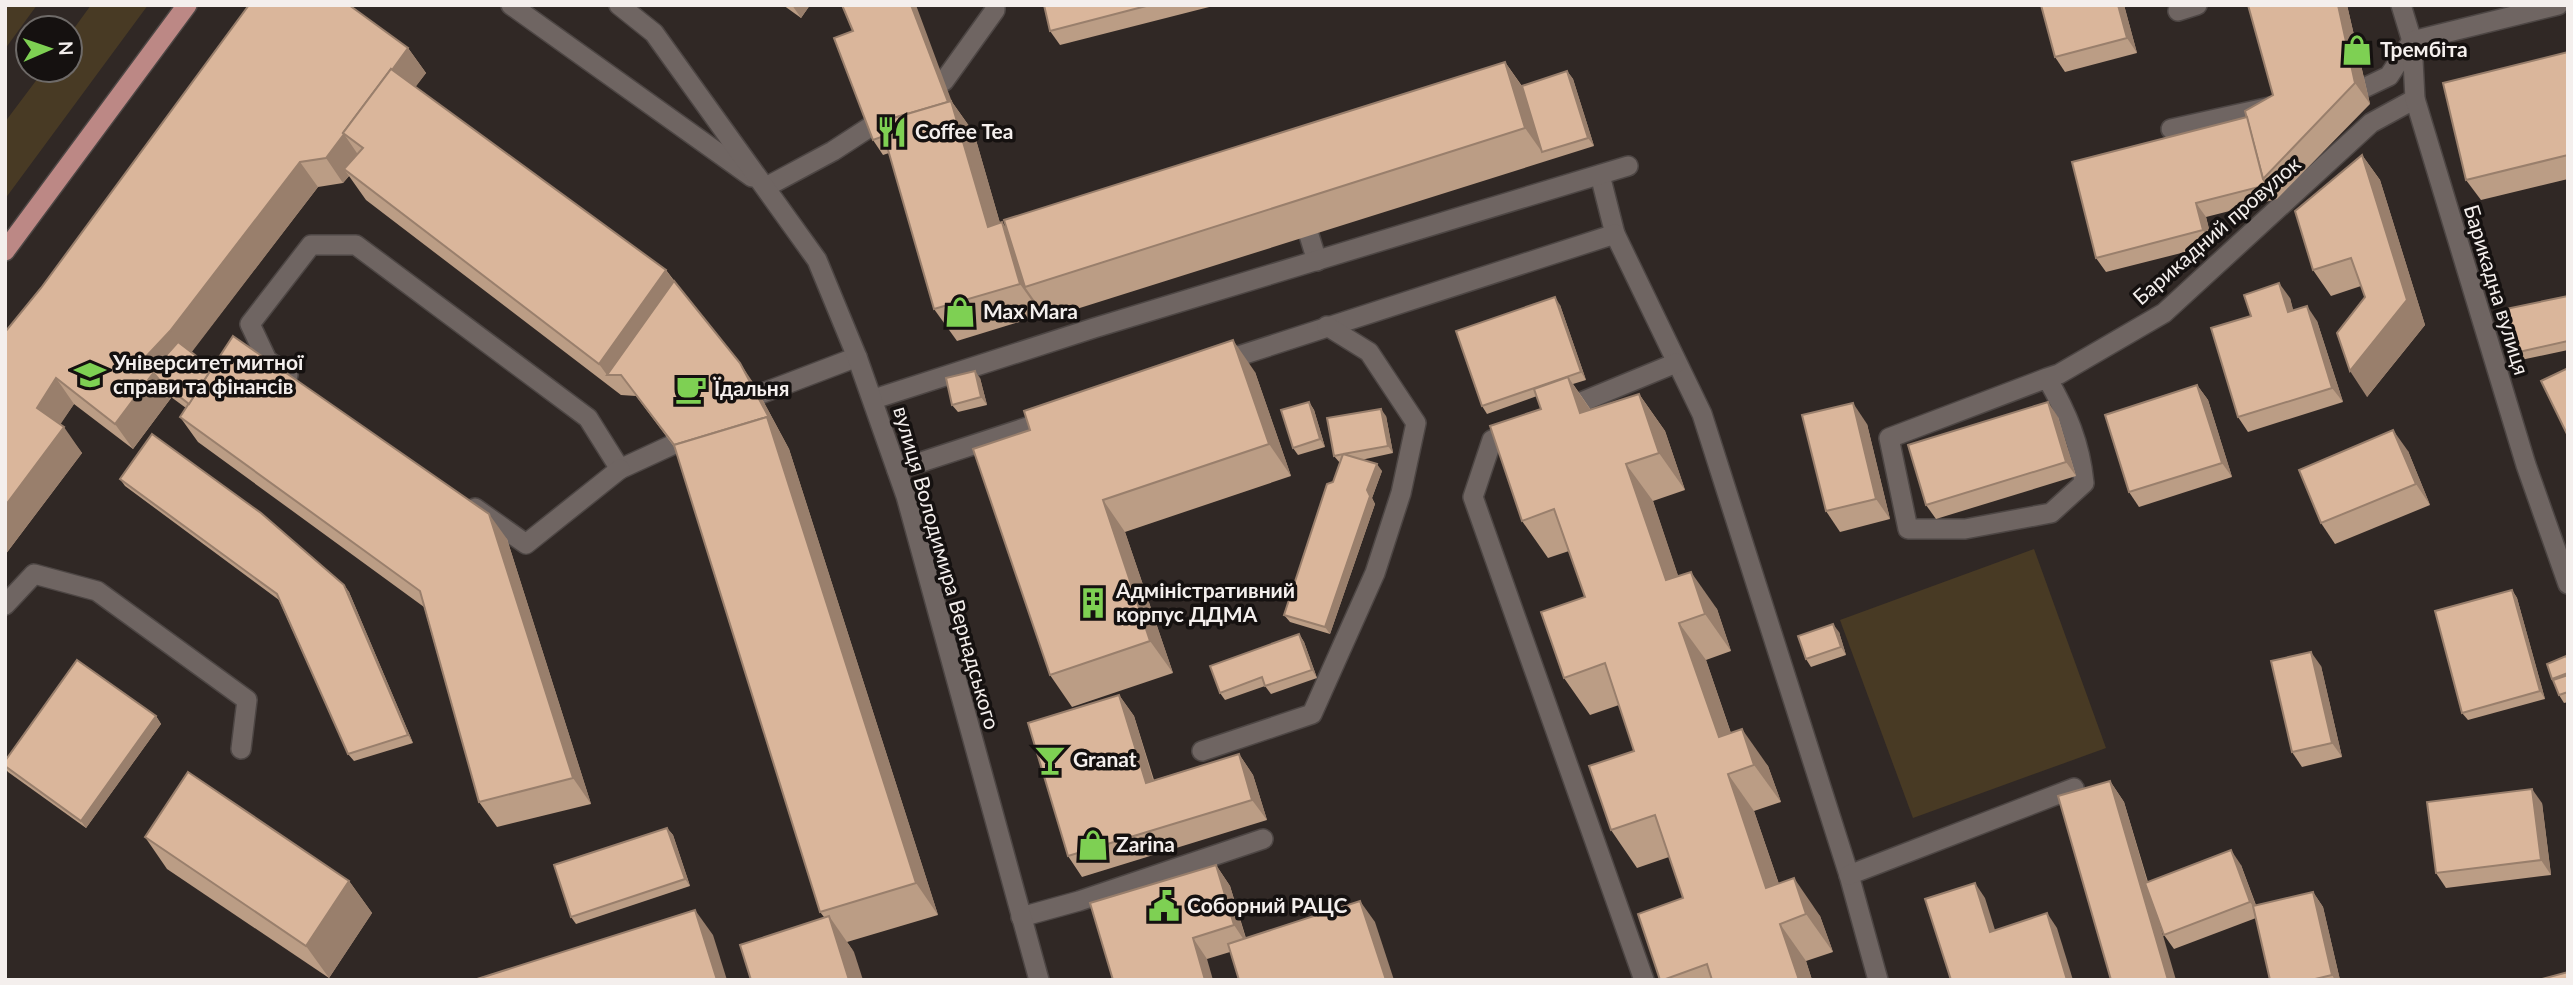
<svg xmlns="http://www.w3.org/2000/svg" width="2573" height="985" viewBox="0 0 2573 985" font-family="Lato,sans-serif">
<rect width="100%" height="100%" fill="#302825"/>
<!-- green -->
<g fill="#483a24">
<polygon points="5,5 37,5 5,49"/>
<polygon points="91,5 148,5 5,199 5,122 44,70 70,70 70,34"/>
<polygon points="2034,549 2106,748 1913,818 1840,620"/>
</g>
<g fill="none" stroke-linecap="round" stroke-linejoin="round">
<defs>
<g id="service">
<polyline points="2178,11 2197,5"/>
<polyline points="944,81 995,10 995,5"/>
<polyline points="2366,87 2389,76 2412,41"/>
<polyline points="2171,129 2270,107"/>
<polyline points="1600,175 1615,234"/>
<polyline points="766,187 833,151 873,125"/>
<polyline points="1309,235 1317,261"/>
<polyline points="1220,362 1615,234 1702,414 1849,875 1878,980"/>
<polyline points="288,375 267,360 250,324 311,245 356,245 588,418 620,469 672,445"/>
<path d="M2047,378C2067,413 2080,443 2084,483L2051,513L1965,529H1908L1889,438L2047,378L2059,374L2164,313L2371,123L2415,99"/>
<polyline points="760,394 857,357"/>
<polyline points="874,399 1094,328 1628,166"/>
<polyline points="1562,410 1676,363"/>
<polyline points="1518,429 1492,440 1473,497 1644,980"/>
<polyline points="897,470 1052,419"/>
<polyline points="475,508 526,544 620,469"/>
<polyline points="5,605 34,574 97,591 247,700 241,749"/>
<polyline points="1202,751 1312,714 1375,573 1401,493 1416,423 1369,352 1327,326"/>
<polyline points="1849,875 2074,788"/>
<polyline points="1021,917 1079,901 1263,839"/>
</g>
<g id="minor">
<polyline points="2401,5 2412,41 2415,99 2526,465 2568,584"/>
<polyline points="2412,41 2558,5"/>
</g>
<g id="tertiary">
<polyline points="511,5 752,177"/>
<polyline points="619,5 654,33 817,260 857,357 906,496 1039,980"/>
</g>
<polyline id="primary" points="5,251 187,5"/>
</defs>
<!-- service casing -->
<use href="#service" stroke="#4d4644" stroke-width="22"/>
<!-- minor casing -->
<use href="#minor" stroke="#4d4644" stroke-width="22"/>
<!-- tertiary casing -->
<use href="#tertiary" stroke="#4d4644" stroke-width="22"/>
<!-- primary casing -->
<use href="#primary" stroke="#4d4644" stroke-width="22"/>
<!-- service -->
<use href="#service" stroke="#6f6562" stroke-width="19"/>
<!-- minor -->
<use href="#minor" stroke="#6f6562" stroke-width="19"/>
<!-- tertiary -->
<use href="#tertiary" stroke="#6f6562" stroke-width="19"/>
<!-- primary -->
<use href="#primary" stroke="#bc8885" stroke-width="19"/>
</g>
<!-- wall -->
<g fill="#bb9d85">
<polygon points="783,5 810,5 801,18"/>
<polygon points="1044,5 1217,5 1060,45 1050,31"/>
<polygon points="2124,5 2137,53 2065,72 2055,57"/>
<polygon points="2248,5 2347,5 2370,104 2277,199 2206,217 2213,245 2106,272 2096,258 2247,117 2273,95"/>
<polygon points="853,31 952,102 974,133 1000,223 1002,222 1008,231 1505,62 1522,86 1567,71 1573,79 1594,146 1048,318 1039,307 1042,315 957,341 934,309 889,153 883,155 873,140"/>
<polygon points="408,48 426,73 415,87 666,270 754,384 789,449 938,915 847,942 854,952 824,917 820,912 675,448 636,396 621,395 366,200 349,176 343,183 318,187 191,352 212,368 507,539 591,804 497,827 479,802 424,607 198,442 180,417 186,408 171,397 171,398 133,449 74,404 60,424 82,453 5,555 5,332"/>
<polygon points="2568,52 2568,179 2481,200 2466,180"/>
<polygon points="2362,155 2380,180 2425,325 2367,397 2365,297 2361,286 2331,296 2313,270"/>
<polygon points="2568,296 2568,350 2516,361 2510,354"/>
<polygon points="2290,298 2293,311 2317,321 2343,402 2248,432 2238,417 2251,316"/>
<polygon points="1560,305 1586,380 1573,384 1591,410 1639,394 1665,431 1685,490 1653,501 1678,576 1717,609 1731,651 1706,660 1731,733 1768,766 1781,802 1754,811 1779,884 1820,916 1833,952 1806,961 1812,980 1660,980 1683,898 1669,857 1637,868 1611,830 1634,751 1619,705 1590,715 1564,678 1585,597 1569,551 1548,558 1522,521 1541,409 1537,396 1487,414 1482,406"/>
<polygon points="1255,372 1291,476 1125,532 1173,673 1072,707 1050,675 1030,430"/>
<polygon points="980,378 987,405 958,412 952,405"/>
<polygon points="2197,385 2208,400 2232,477 2139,507 2129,492"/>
<polygon points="1309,402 1314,410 1325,447 1298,455 1293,448"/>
<polygon points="1386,416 1393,453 1361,460 1382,471 1372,498 1375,504 1330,634 1290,622 1284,615 1340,463 1334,456"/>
<polygon points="2058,417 2076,476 1936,519 1926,505"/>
<polygon points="1867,424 1890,519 1840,532 1826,511"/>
<polygon points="2408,451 2430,505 2335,544 2321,523"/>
<polygon points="120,479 344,585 349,592 413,743 354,761 348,754 279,600 125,486"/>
<polygon points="2512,590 2517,598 2545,699 2468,720 2462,713"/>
<polygon points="1839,632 1846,655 1811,667 1806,659"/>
<polygon points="1299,634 1304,642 1317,678 1271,694 1265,686 1225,700 1220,693"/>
<polygon points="2566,656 2568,659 2568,702 2564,703 2559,695 2547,664"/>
<polygon points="2321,666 2342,757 2302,767 2292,752"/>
<polygon points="1119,695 1134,716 1154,780 1239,754 1253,775 1267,820 1082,877 1068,856"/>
<polygon points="156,716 161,724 86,828 8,772 5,768 5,761"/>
<polygon points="2110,781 2124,802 2148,882 2241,865 2256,905 2313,892 2323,907 2340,980 2270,980 2256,918 2174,949 2164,935"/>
<polygon points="2542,803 2551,875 2446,888 2436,873"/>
<polygon points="667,828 673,835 690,886 576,924 571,917"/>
<polygon points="145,837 349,881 372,913 329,978 167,869"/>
<polygon points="1216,865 1230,886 1246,938 1375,922 1230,952 1207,959 1113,980"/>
</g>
<!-- shaded-wall -->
<g fill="#997f6c">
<polygon points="792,5 810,5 801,18"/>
<polygon points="911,5 916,5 952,102 974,133 1010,258 988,227 951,110"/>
<polygon points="2118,5 2124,5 2137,53 2127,38"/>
<polygon points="2338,5 2347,5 2370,104 2355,83"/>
<polygon points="408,48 426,73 366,153 363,148 344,134"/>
<polygon points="1505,62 1527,94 1542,152 1525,128"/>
<polygon points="1567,71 1573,79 1594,146 1588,138"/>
<polygon points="344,134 361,159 344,169 349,176 343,183 326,158"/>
<polygon points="2362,155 2380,180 2425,325 2367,397 2350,371 2407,300"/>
<polygon points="300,162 318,187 188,357 161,382 171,398 133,449 115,424 141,362"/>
<polygon points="2196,203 2206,217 2213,245 2203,230"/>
<polygon points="1002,222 1024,254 1025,287 1039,307 1042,315 1020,284"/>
<polygon points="666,270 688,301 621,375 607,375 599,364"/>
<polygon points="2279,283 2290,298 2298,327 2288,312"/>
<polygon points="1555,297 1560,305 1586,380 1581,372"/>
<polygon points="2307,306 2317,321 2343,402 2332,388"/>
<polygon points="1233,340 1255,372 1291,476 1269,444"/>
<polygon points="740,363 754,384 789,449 938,915 916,883"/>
<polygon points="975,371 980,378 987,405 981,397"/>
<polygon points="1568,377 1594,415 1580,413"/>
<polygon points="56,378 74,404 54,434 37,408"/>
<polygon points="2197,385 2208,400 2232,477 2222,463"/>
<polygon points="1639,394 1665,431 1685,490 1659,453"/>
<polygon points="1309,402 1314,410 1325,447 1320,439"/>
<polygon points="2048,402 2058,417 2076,476 2066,462"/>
<polygon points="1853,403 1867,424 1890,519 1876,499"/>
<polygon points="1381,409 1386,416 1393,453 1388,446"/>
<polygon points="64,427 82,453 5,555 5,506"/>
<polygon points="2393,430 2408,451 2430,505 2416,484"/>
<polygon points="1377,464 1382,471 1372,498 1375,504 1330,634 1325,627 1367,490"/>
<polygon points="1626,464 1653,501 1692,617 1666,580"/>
<polygon points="1103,500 1125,532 1173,673 1150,641"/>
<polygon points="489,514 507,539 591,804 573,778"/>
<polygon points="1691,572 1717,609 1731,651 1705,614"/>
<polygon points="344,585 349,592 413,743 408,735"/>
<polygon points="2512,590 2517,598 2545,699 2540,691"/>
<polygon points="1679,623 1706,660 1743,769 1719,737"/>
<polygon points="1833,624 1839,632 1846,655 1841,647"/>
<polygon points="1299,634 1304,642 1317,678 1312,670"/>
<polygon points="2311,652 2321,666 2342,757 2332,743"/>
<polygon points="1119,695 1134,716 1160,803 1146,783"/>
<polygon points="156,716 161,724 86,828 81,821"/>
<polygon points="1742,729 1768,766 1781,802 1754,765"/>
<polygon points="1239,754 1253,775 1267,820 1252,800"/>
<polygon points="1728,774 1754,811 1791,920 1766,888"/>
<polygon points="2110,781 2124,802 2176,980 2168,980"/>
<polygon points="2532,789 2542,803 2551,875 2541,860"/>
<polygon points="667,828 673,835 690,886 685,879"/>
<polygon points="2231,850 2241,865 2260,917 2250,902"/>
<polygon points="1216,865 1230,886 1248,946 1234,925"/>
<polygon points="1794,878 1820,916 1833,952 1806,914"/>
<polygon points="349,881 372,913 329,978 306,946"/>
<polygon points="1975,883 1985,898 2000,946 1990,932"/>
<polygon points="2313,892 2323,907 2340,980 2335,980 2332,975"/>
<polygon points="1360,901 1375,922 1394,980 1386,980"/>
<polygon points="695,910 713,935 727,980 717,980"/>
<polygon points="2047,913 2057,928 2073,980 2067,980"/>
<polygon points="829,916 854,952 863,980 849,980"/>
<polygon points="1780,924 1806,961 1812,980 1799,980"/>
<polygon points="1193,938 1207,959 1213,980 1205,980"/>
</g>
<!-- building -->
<g fill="#dab69b" stroke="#997f6c" stroke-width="2">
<polygon points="249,5 349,5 408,48 392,70 391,69 343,133 344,134 326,158 300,162 170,331 141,362 154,372 115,424 56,378 37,408 64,427 5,506 5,332 41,288"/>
<polygon points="842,5 911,5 948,102 880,122 884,136 873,140 834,38 853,31"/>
<polygon points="1044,5 1150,5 1050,31"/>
<polygon points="2041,5 2118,5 2127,38 2055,57"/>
<polygon points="2248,5 2338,5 2355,83 2263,179 2245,111 2273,95"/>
<polygon points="2568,52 2568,155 2466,180 2443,83"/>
<polygon points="1505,62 1525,128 1025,287 1004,220"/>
<polygon points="391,69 666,270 599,364 344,169 363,148 343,133"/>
<polygon points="1567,71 1588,138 1542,152 1522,86"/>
<polygon points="951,101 988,227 1002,222 1020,284 934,309 880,122"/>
<polygon points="2247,117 2263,179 2267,185 2196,203 2203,230 2096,258 2072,162"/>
<polygon points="2362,155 2407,300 2350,371 2337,333 2365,297 2351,258 2313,270 2295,211"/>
<polygon points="674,281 740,363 775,429 767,417 674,445 675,446 621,375 607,375"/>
<polygon points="2279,283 2288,312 2307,306 2332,388 2238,417 2211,328 2251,316 2244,295"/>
<polygon points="2568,296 2568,341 2510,354 2501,310"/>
<polygon points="1555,297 1581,372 1482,406 1456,331"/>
<polygon points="233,336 489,514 573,778 479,802 420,591 180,417"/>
<polygon points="1233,340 1269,444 1103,500 1150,641 1050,675 973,449 1030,430 1024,411"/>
<polygon points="178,342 212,368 189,404 161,382 152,371"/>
<polygon points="2568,368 2568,436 2541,381"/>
<polygon points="975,371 981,397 952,405 946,378"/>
<polygon points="1568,377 1580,413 1639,394 1659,453 1626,464 1666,580 1691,572 1705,614 1679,623 1719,737 1742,729 1754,765 1728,774 1766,888 1794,878 1806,914 1780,924 1799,980 1712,980 1707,964 1663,980 1660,980 1638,914 1683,898 1655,815 1611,830 1589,766 1634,751 1605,663 1564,678 1541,612 1585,597 1554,509 1522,521 1490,426 1541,409 1534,389"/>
<polygon points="2197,385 2222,463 2129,492 2105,415"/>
<polygon points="1309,402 1320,439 1293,448 1281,410"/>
<polygon points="2048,402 2066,462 1926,505 1908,445"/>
<polygon points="1853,403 1876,499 1826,511 1802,415"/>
<polygon points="1381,409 1388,446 1343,454 1377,464 1367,490 1370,496 1325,627 1284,615 1327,484 1333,482 1343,454 1334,456 1327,418"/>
<polygon points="767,417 916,883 820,912 674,445"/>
<polygon points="2393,430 2416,484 2321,523 2299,470"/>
<polygon points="152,434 261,513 344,585 408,735 348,754 277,594 120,479"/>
<polygon points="2512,590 2540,691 2462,713 2435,611"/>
<polygon points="1833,624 1841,647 1806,659 1798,636"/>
<polygon points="1299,634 1312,670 1265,686 1262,677 1220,693 1210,666"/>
<polygon points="2311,652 2332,743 2292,752 2271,661"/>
<polygon points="2566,656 2568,661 2568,673 2552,679 2547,664"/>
<polygon points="77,660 156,716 81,821 5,766 5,761"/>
<polygon points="2568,675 2568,692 2559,695 2553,680"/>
<polygon points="1119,695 1146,783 1239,754 1252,800 1068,856 1028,723"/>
<polygon points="188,772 349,881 306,946 145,837"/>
<polygon points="2110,781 2168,980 2111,980 2058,796"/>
<polygon points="2532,789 2541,860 2436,873 2427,802"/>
<polygon points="667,828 685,879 571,917 554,865"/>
<polygon points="2231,850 2250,902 2164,935 2145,883"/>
<polygon points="1216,865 1234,925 1193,938 1205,980 1113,980 1090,903"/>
<polygon points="1975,883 1990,932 2047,913 2067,980 1951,980 1925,899"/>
<polygon points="2313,892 2332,975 2311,980 2270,980 2253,906"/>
<polygon points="1360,901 1386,980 1239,980 1228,944"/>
<polygon points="695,910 717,980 474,980"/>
<polygon points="829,916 849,980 751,980 740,945"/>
<polygon points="2568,972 2568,980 2538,980"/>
</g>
<!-- icons -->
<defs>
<symbol id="shop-bare" viewBox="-9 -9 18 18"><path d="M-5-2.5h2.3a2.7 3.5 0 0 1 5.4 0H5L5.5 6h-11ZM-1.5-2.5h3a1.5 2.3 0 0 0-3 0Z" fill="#7ed053" stroke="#151110" stroke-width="2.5" paint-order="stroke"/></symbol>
<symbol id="restaurant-bare" viewBox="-9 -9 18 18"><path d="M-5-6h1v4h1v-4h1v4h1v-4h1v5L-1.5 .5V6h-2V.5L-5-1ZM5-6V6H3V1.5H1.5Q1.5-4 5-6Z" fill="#7ed053" stroke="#151110" stroke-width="2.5" paint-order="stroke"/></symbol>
<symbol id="university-bare" viewBox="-9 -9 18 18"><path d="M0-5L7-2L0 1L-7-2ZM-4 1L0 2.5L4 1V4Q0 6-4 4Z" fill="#7ed053" stroke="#151110" stroke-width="2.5" paint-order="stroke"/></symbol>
<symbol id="cafe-bare" viewBox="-9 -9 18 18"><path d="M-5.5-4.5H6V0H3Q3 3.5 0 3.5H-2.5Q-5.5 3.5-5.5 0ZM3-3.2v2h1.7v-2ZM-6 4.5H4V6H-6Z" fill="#7ed053" stroke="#151110" stroke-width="2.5" paint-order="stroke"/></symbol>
<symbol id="building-bare" viewBox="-9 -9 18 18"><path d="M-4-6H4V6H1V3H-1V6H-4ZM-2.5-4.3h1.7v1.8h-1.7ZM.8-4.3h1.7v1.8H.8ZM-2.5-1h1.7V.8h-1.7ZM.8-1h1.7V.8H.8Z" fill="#7ed053" stroke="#151110" stroke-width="2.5" paint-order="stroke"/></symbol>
<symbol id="bar-bare" viewBox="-9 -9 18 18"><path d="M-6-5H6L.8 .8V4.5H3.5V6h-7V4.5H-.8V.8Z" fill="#7ed053" stroke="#151110" stroke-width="2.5" paint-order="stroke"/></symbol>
<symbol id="civic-bare" viewBox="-9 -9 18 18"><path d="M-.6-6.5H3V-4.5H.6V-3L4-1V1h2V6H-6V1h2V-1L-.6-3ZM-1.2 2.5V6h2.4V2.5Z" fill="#7ed053" stroke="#151110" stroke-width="2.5" paint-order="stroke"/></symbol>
</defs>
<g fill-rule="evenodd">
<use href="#shop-bare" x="2335" y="28" width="44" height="44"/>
<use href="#restaurant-bare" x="870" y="110" width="44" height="44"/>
<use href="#shop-bare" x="938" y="290" width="44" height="44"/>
<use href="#university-bare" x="68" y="353" width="44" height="44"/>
<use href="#cafe-bare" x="669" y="367" width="44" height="44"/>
<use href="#building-bare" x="1071" y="581" width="44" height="44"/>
<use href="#bar-bare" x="1028" y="738" width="44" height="44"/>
<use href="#shop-bare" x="1071" y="823" width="44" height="44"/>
<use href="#civic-bare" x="1142" y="884" width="44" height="44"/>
</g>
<g text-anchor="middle" stroke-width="7" stroke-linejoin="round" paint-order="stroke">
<!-- poi labels -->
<g font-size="21" font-weight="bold" fill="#f4efed" stroke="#151110" text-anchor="start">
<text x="2380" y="57">Трембіта</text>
<text x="915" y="139">Coffee Tea</text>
<text x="983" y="319">Max Mara</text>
<text x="113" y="370">Університет митної<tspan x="113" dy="24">справи та фінансів</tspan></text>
<text x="714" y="396">Їдальня</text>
<text x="1116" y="598">Адміністративний<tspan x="1116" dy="24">корпус ДДМА</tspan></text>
<text x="1073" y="767">Granat</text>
<text x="1116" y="852">Zarina</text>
<text x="1187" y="913">Соборний РАЦС</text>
</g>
<!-- street labels -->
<g font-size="21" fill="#f4efed" stroke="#151110">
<text transform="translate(2217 231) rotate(-41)" y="7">Барикадний провулок</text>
<text transform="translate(2496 290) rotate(73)" y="7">Барикадна вулиця</text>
<text transform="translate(946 568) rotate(74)" y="7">вулиця Володимира Вернадського</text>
</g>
</g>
<!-- border -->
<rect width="2573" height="985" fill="none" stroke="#f4efed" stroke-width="14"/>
<!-- north arrow -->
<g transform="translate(49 49) rotate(88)"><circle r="33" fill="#151110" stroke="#6e6a68" stroke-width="2"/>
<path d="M0-5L12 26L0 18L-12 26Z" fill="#7ed053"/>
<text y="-10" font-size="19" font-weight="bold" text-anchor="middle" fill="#f4efed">N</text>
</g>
</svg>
